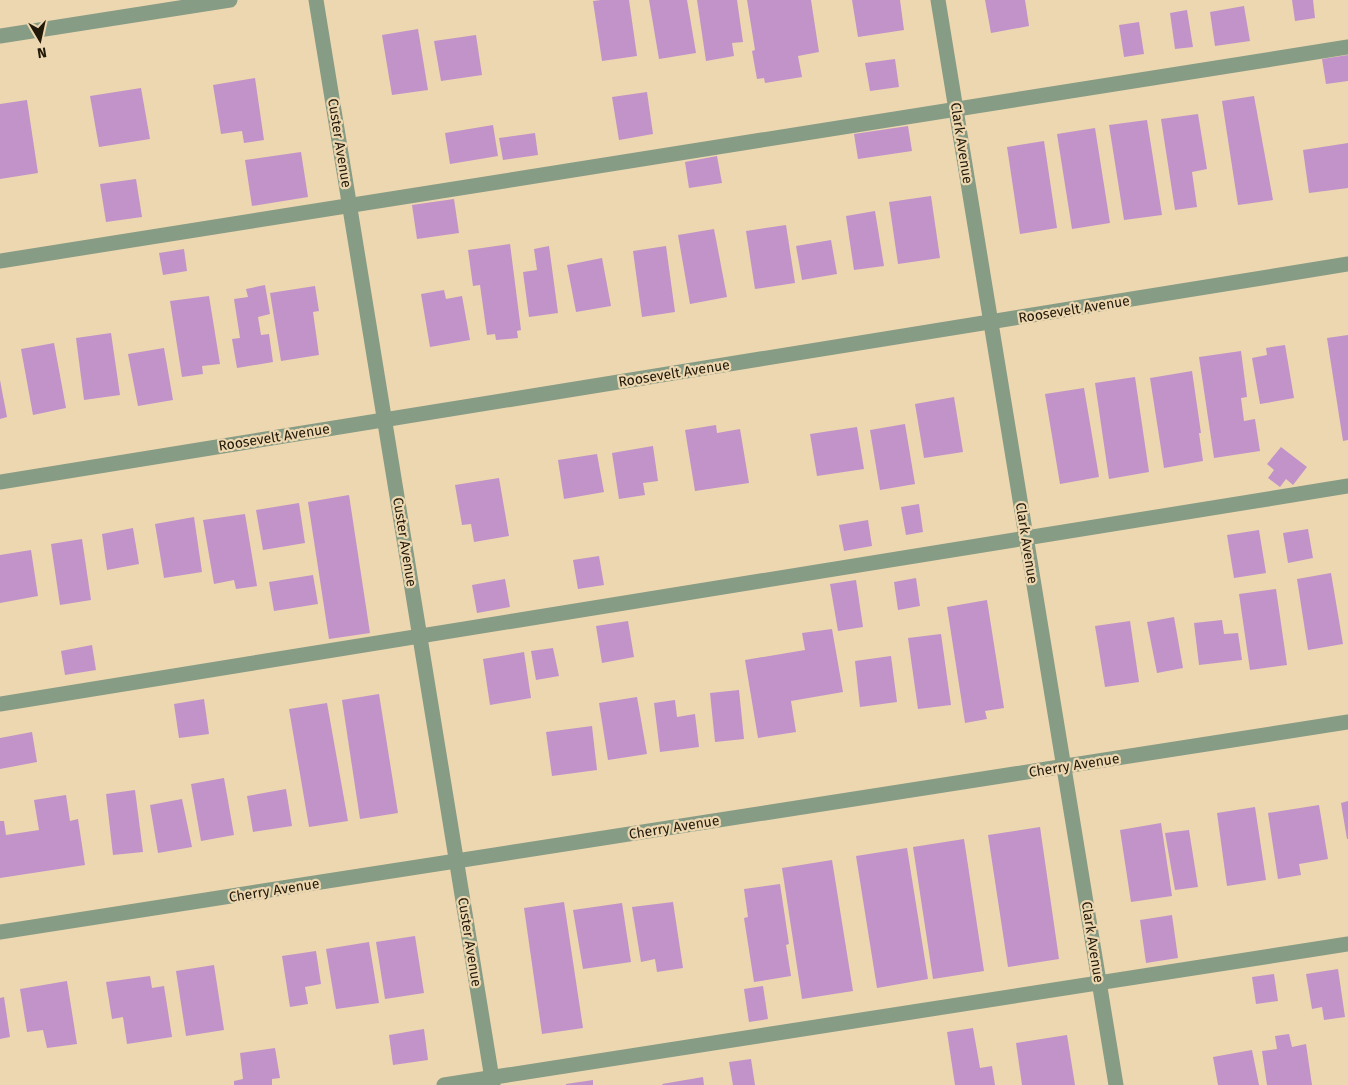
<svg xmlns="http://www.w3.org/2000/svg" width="1348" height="1085" viewBox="0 0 1348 1085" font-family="'Fira Sans',sans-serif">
<rect width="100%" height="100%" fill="#edd7b0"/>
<!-- building -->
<g fill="#c193c9">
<polygon points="601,0 629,0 637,56 602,61 593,1"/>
<polygon points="649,0 687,0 696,53 659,59"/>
<polygon points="697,0 737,0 743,42 732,43 734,56 706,61"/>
<polygon points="747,0 811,0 819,52 798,56 802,77 765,83 764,78 757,79 752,51 755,50"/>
<polygon points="852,0 900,0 904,30 858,37"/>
<polygon points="985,0 1025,0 1029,26 991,33"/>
<polygon points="1292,0 1313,0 1315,18 1295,21"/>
<polygon points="1244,6 1250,41 1215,46 1210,12"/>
<polygon points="1187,10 1193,47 1175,49 1170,13"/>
<polygon points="1139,22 1144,54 1124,57 1119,25"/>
<polygon points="418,29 428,90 392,95 382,35"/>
<polygon points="476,35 482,75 441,81 434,41"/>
<polygon points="1348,55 1348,81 1326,84 1322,59"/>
<polygon points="895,59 899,87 870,91 865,63"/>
<polygon points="255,78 264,140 244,143 242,131 221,134 213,85"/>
<polygon points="141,88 150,139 99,147 90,96"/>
<polygon points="647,92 653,134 619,140 612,97"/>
<polygon points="1254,96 1273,200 1238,205 1222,101"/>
<polygon points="27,100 38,173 0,179 0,104"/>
<polygon points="1198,114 1207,169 1192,172 1197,207 1175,210 1161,119"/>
<polygon points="1147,120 1162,215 1124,220 1109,125"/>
<polygon points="493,125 498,156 450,164 445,133"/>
<polygon points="908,126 912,151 858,159 854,134"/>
<polygon points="1095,128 1110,223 1072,229 1057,134"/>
<polygon points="535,133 538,155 503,160 499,138"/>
<polygon points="1044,141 1057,228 1020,234 1007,147"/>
<polygon points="1348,143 1348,188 1309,193 1303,150"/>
<polygon points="301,152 308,197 252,206 245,160"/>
<polygon points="717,156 722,183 689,188 685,162"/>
<polygon points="136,179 142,217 106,222 100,184"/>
<polygon points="931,196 940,258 898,264 889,202"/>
<polygon points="454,199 459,233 417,239 412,205"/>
<polygon points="875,211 884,266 854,270 846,216"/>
<polygon points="786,225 795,283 755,289 746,231"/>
<polygon points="714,229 727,297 690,304 678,235"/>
<polygon points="831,240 837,274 802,280 796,246"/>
<polygon points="510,244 521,330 517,331 518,338 496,340 495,334 487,335 480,285 473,286 468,250"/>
<polygon points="549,246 558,313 529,317 523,272 537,270 534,249"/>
<polygon points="666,246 675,312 642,317 633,251"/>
<polygon points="184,249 187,271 163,275 159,253"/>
<polygon points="602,258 611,306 576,312 567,265"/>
<polygon points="265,285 270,314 258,317 261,335 269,334 273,362 237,368 232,339 240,338 234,299 248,297 246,289"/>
<polygon points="315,286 319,311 313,312 319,355 281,361 270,293"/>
<polygon points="444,290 446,299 462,296 470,340 430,347 421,294"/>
<polygon points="209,296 220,364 202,366 203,374 182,377 170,301"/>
<polygon points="111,333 120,395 84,400 76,338"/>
<polygon points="1348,335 1348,440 1343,441 1327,338"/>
<polygon points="54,343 66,408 33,415 21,349"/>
<polygon points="1285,345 1294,398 1260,404 1252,358 1267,355 1266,348"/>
<polygon points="164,348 173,400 138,406 128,354"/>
<polygon points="1241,351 1247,397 1241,398 1244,421 1255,419 1260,451 1214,458 1199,357"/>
<polygon points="1192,371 1201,433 1199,433 1203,461 1164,468 1150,378"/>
<polygon points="1135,377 1149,472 1109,479 1095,383"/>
<polygon points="0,380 7,417 0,419"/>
<polygon points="1084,388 1099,477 1060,484 1045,394"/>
<polygon points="954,397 963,452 924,458 915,404"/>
<polygon points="905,424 915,484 880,490 870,430"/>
<polygon points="716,425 717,433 740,429 749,483 695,491 685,430"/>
<polygon points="857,427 864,469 817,476 810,434"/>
<polygon points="653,446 658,481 643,483 645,495 619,499 612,453"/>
<polygon points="1281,447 1307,467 1293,485 1286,479 1280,487 1268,478 1274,470 1267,464"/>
<polygon points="597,454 604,492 564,499 558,460"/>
<polygon points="499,478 509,536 474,542 471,524 462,525 455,485"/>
<polygon points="349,495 370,633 329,639 308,502"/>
<polygon points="299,503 305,543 263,550 256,510"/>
<polygon points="919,504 923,532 906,535 901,507"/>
<polygon points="245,514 257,586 236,589 234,580 214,584 203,520"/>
<polygon points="194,517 202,572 164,578 155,524"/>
<polygon points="868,520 872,546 844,551 839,525"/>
<polygon points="133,528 139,564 107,570 102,534"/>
<polygon points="1308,529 1313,558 1288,563 1283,533"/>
<polygon points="1259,530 1266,573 1234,578 1227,535"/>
<polygon points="82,539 91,600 60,605 51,544"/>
<polygon points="31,550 38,596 0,603 0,555"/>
<polygon points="599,556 604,585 578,589 573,560"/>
<polygon points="1331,573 1343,644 1308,650 1297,579"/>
<polygon points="313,575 318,604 274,611 269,582"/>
<polygon points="916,578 920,606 898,610 894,582"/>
<polygon points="505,579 510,607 477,613 472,585"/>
<polygon points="856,580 863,627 838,631 830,584"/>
<polygon points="1276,589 1287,665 1250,670 1239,594"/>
<polygon points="987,600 1004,708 985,711 987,719 965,723 947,607"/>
<polygon points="1174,617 1183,668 1157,673 1147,622"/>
<polygon points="1222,620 1224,634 1238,633 1242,660 1199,665 1194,623"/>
<polygon points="628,621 634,657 602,663 596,626"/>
<polygon points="1130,621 1139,682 1105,687 1095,626"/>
<polygon points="832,629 843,692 791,701 796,732 758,738 745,660 805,650 802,633"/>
<polygon points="941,634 951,705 918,709 908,638"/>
<polygon points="92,645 96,670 65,675 61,651"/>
<polygon points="553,648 559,676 536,680 531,651"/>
<polygon points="524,652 531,698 490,705 483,659"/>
<polygon points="891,656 897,702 860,707 855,661"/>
<polygon points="739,690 744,739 715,742 710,693"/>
<polygon points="379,694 398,813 360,819 342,700"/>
<polygon points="637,697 647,754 608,760 599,703"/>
<polygon points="204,699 209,734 179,738 174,704"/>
<polygon points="675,700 677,717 695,714 699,747 660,752 654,703"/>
<polygon points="327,703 348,821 309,827 289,709"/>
<polygon points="592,726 597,770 552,776 546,732"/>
<polygon points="32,732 37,762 0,769 0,738"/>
<polygon points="224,778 234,835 201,841 191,784"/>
<polygon points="286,789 292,826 253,832 247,796"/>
<polygon points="135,790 143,852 113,855 106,794"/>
<polygon points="66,795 70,821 78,819 85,865 0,878 0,821 4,821 6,835 39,830 34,800"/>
<polygon points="182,799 192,847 158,853 150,805"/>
<polygon points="1348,801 1348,839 1347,839 1341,803"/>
<polygon points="1319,805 1328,859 1299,864 1301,875 1278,879 1268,813"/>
<polygon points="1255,807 1266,880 1227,886 1217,813"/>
<polygon points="1161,823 1172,896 1131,902 1120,830"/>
<polygon points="1040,827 1059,959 1008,967 988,835"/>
<polygon points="1189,830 1198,887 1175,890 1165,833"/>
<polygon points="964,839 984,971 933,979 913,847"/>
<polygon points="907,848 928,979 877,988 856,856"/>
<polygon points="832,860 853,991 802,999 782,868"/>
<polygon points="780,884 789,944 786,945 791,976 754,982 744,918 748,917 744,889"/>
<polygon points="564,902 583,1028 542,1034 524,908"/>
<polygon points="673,902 683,968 657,972 655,959 641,962 632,907"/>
<polygon points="622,903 631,962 583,969 573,910"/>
<polygon points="1172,915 1178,958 1146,963 1140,920"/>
<polygon points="415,936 424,993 385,999 376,942"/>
<polygon points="369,942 379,1003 336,1009 326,949"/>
<polygon points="316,951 321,984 305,987 308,1004 290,1007 282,956"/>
<polygon points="214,965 224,1030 186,1036 176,971"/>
<polygon points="1338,969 1345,1017 1324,1020 1322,1007 1312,1009 1306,974"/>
<polygon points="1274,974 1278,1001 1256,1004 1252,977"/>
<polygon points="150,976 152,988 164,986 172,1037 127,1044 123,1017 112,1019 106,982"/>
<polygon points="67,981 77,1044 47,1048 43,1030 27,1032 20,989"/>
<polygon points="763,986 768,1019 749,1022 744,989"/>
<polygon points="4,997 10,1037 0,1039 0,998"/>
<polygon points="973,1028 980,1068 992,1066 995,1085 955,1085 947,1032"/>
<polygon points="424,1029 428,1060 393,1065 389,1035"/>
<polygon points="1289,1034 1292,1047 1306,1044 1312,1085 1267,1085 1262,1051 1277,1049 1275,1036"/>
<polygon points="1067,1035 1075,1085 1022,1085 1016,1043"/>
<polygon points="275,1048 280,1078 272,1079 272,1085 234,1085 234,1081 243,1079 240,1053"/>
<polygon points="1252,1050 1259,1085 1218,1085 1213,1057"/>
<polygon points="751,1059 755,1085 733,1085 729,1062"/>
<polygon points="703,1077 704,1085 663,1085 662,1084"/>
<polygon points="593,1080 593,1085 566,1085 566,1084"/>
</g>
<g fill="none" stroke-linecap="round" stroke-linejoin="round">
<!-- lane -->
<g stroke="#879c85" stroke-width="15">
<polyline points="0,261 1348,47"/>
<polyline points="0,704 1348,486"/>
<polyline points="444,1085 1348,944"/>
</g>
<!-- street -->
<g stroke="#879c85" stroke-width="15">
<polyline points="316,0 493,1085"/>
<polyline points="938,0 1116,1085"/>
<polyline points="0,36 230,0"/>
<polyline points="0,482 1348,264"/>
<polyline points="0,932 1348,722"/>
</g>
</g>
<g text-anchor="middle" stroke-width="4.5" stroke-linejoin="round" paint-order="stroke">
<!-- street labels -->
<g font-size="14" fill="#21190a" stroke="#edd7b0">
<text transform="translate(340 143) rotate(81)" y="5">Custer Avenue</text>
<text transform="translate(962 143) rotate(81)" y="5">Clark Avenue</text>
<text transform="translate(1074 309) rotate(-9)" y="5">Roosevelt Avenue</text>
<text transform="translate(674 373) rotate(-9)" y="5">Roosevelt Avenue</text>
<text transform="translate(274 437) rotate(-9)" y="5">Roosevelt Avenue</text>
<text transform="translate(405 542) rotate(81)" y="5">Custer Avenue</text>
<text transform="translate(1027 543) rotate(81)" y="5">Clark Avenue</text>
<text transform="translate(1074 765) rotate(-9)" y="5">Cherry Avenue</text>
<text transform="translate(674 827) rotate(-9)" y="5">Cherry Avenue</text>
<text transform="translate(274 890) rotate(-9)" y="5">Cherry Avenue</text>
<text transform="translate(470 942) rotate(81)" y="5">Custer Avenue</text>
<text transform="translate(1093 942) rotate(81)" y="5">Clark Avenue</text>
</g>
</g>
<!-- north arrow -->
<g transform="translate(40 40) rotate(171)" stroke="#edd7b0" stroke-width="4" paint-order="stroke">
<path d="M0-4L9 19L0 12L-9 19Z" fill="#21190a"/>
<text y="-8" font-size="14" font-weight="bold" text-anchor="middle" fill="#21190a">N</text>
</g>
</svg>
